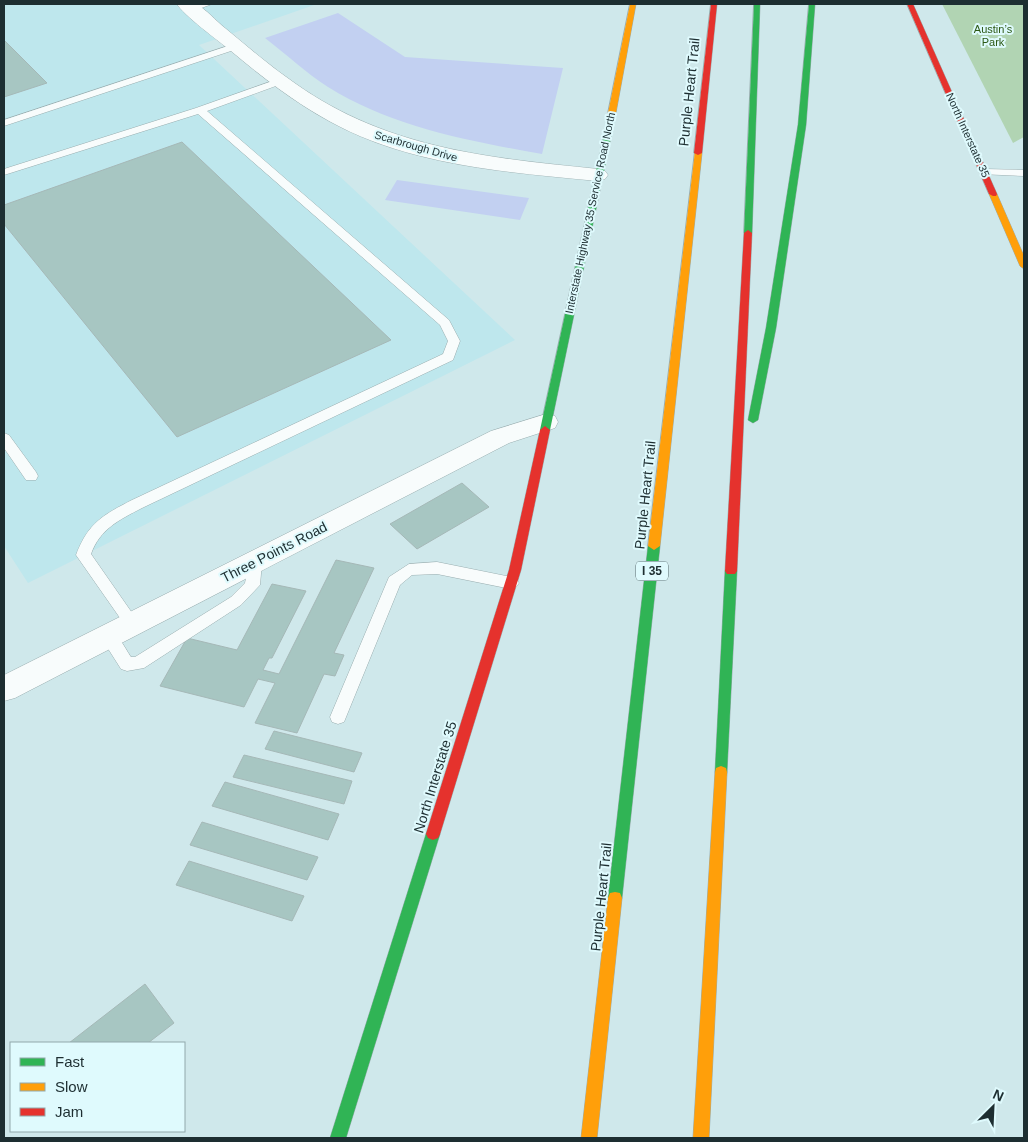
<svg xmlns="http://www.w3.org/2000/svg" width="1028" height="1142" viewBox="0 0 1028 1142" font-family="Helvetica,sans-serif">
<rect width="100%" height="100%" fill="#cfe8eb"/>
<!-- built -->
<polygon fill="#bee7ed" points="4,4 317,4 199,45 515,340 28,583 4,546"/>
<!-- green -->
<polygon fill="#b1d4b3" points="942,4 1024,4 1024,137 1013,143"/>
<!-- water -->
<g fill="#c2d0f1">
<path d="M338,13L405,57L563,68L542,154C469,141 392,127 328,87C306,73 286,54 265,38Z"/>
<polygon points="397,180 529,198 520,220 385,200"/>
</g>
<!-- building -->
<g fill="#a7c6c2" stroke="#a5b8b7">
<polygon points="4,40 47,83 4,97"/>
<polygon points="182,142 391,340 177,437 4,224 4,205"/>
<polygon points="462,483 489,507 417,549 390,524"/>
<polygon points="336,560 374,568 334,653 344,655 335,676 324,674 297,733 255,723 275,683 258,679 244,707 160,686 187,638 237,650 272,584 306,591 272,658 269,658 263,670 279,674"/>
<polygon points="274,731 362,753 354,772 265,749"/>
<polygon points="244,755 352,781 344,804 233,777"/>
<polygon points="225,782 339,814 328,840 212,806"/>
<polygon points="202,822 318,857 307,880 190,845"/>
<polygon points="189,861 304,896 292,921 176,885"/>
<polygon points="145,984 174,1023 148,1043 69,1043"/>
</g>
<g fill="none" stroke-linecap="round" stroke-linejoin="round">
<defs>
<g id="lane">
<polygon points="198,4 212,4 191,12 186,9"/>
<polygon points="237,43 242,46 240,48 4,126 4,120"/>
<path d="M281,78L286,81L284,83L207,111L449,320L460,341L453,360L142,508C119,520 100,529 91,554L137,620L140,624L137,628L132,630L127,628L76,555C88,523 103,515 132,500L443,354L448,341L440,325L198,114L4,175V169L196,108Z"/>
<polygon points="984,169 1024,170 1024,176 980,174 979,172 980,170"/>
<polygon points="4,433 9,435 36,472 38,476 36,480 26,480 4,448"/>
<path d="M255,556L260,558L262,562L260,585L241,605L144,668L127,671L121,669L100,636L102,632C116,627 124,647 131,657H135L231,597L245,583L250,558Z"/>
<polygon points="437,562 511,577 516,579 519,583 516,587 511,589 437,574 412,575 400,585 344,722 338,724 332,722 330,717 389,577 409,564"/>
</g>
<g id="street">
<path d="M177,4C182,4 191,2 196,4C206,9 216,21 225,28C248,47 271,67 296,84C388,149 490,158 598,169L605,171L608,175L605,179L598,181C508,172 410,166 329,121C294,102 262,77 231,51C219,41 183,15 177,4Z"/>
<polygon points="546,414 555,416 558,422 555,428 509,443 15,698 4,701 4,675 491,431"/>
</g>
<g id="fast">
<polygon points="754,4 760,4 752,233 748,236 744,233"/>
<polygon points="809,4 815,4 806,125 776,328 758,420 753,423 748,420 766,328 798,125"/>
<polygon points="608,116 615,118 550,430 545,434 540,430"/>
<polygon points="654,542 660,546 622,898 620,903 615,904 610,903 608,898 648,546"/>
<polygon points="731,567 735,568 737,571 727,772 726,776 721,778 716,776 715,772 725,571 727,568"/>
<polygon points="433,828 438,830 440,834 346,1138 330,1138 426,834 428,830"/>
</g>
<g id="slow">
<polygon points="630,4 636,4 615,118 611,120 607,118"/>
<polygon points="695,151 702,153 660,546 654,550 648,546"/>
<polygon points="990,192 993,192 997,194 1024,256 1024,269 1020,266 989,194"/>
<polygon points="721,766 726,768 727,772 709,1138 693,1138 715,772 716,768"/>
<polygon points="615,892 620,893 622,898 597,1138 581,1138 608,898 610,893"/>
</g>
<g id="jam">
<polygon points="711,4 717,4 702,153 698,155 694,153"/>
<polygon points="907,4 913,4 997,194 996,196 993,196 989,194"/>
<polygon points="748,230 752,233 737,571 735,574 727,574 725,571 744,233"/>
<polygon points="545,426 550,430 521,570 440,834 438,838 433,840 428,838 426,834 509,570 540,430"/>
</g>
</defs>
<!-- lane casing -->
<use href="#lane" stroke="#99adaf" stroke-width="1"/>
<!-- street casing -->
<use href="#street" stroke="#99adaf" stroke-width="1"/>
<!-- fast casing -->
<use href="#fast" stroke="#99adaf" stroke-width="1"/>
<!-- slow casing -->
<use href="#slow" stroke="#99adaf" stroke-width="1"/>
<!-- jam casing -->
<use href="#jam" stroke="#99adaf" stroke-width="1"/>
<!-- lane -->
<use href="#lane" fill="#f8fcfc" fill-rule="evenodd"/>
<!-- street -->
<use href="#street" fill="#f8fcfc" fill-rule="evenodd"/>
<!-- fast -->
<use href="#fast" fill="#30b455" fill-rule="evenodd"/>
<!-- slow -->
<use href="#slow" fill="#ff9f0a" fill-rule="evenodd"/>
<!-- jam -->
<use href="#jam" fill="#e5322d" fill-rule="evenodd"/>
</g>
<g text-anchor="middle" stroke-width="4" stroke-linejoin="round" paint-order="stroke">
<!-- far-park labels -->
<g font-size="11" fill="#2c5814" stroke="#dffafd">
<text x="993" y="33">Austin’s<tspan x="993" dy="13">Park</tspan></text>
</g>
<!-- far-street labels -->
<g font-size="11" fill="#1d2e31" stroke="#dffafd">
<text transform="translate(968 135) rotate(66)" y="4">North Interstate 35</text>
<text transform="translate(416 146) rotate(16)" y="4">Scarbrough Drive</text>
<text transform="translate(590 213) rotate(-78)" y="4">Interstate Highway 35 Service Road North</text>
</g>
<!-- shield labels -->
<rect fill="#dffafd" stroke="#576b6e" stroke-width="1" x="636" y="561.5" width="32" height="19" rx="4"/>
<g font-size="12" font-weight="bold" fill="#1d2e31">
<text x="652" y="575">I 35</text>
</g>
<!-- street labels -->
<g font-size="14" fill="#1d2e31" stroke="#dffafd">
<text transform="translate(689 92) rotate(-84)" y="5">Purple Heart Trail</text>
<text transform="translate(645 495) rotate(-84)" y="5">Purple Heart Trail</text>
<text transform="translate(274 552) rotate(-27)" y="5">Three Points Road</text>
<text transform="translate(435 777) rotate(-73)" y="5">North Interstate 35</text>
<text transform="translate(601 897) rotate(-84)" y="5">Purple Heart Trail</text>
</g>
</g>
<!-- border -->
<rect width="1028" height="1142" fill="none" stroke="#1d2e31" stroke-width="10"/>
<!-- legend -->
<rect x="10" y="1042" width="175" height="90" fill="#dffafd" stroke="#91a8ab"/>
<rect x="20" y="1058" width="25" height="8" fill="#30b455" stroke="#91a8ab"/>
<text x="55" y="1067" font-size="15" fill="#1d2e31">Fast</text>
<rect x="20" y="1083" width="25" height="8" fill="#ff9f0a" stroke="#91a8ab"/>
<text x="55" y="1092" font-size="15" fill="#1d2e31">Slow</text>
<rect x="20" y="1108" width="25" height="8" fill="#e5322d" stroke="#91a8ab"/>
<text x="55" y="1117" font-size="15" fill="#1d2e31">Jam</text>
<!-- north arrow -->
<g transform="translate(993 1107) rotate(24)" stroke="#dffafd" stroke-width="4" paint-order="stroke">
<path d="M0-4L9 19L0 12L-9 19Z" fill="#1d2e31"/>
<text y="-8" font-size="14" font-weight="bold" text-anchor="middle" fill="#1d2e31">N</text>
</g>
</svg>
